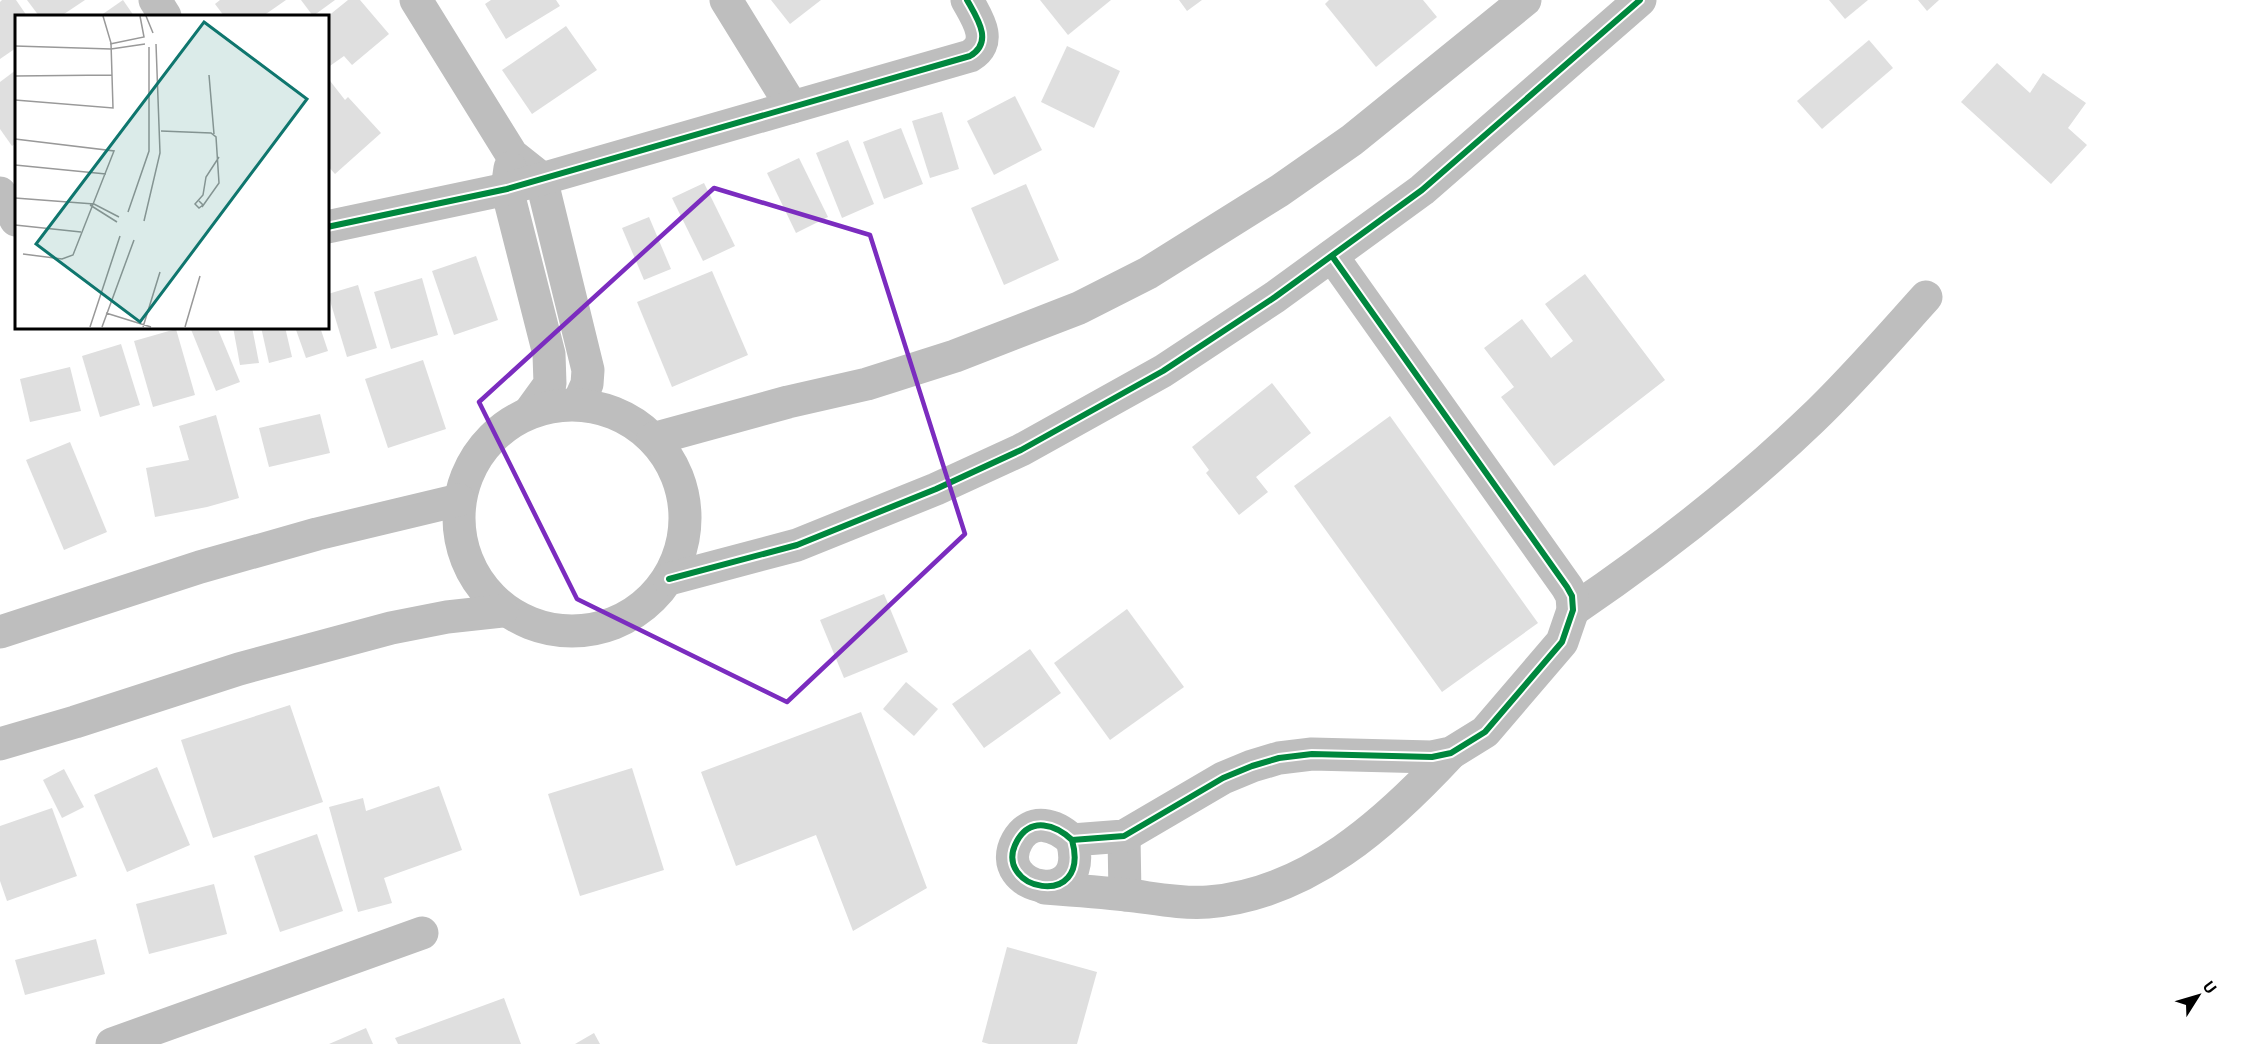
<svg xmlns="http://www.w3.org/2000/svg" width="2246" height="1044" viewBox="0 0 2246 1044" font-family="Roboto,sans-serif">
<rect width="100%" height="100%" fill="#fff"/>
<!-- building -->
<g fill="#dfdfdf">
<polygon points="2,0 16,0 27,16 16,16 16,48 0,59 0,2"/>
<polygon points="27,0 85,0 61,16 39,16"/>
<polygon points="123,0 134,16 100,16"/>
<polygon points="220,0 286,0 263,16 224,16 215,4"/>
<polygon points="301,0 335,0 313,16"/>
<polygon points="348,0 360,0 389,34 352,65 344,56 327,68 327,17"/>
<polygon points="491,0 556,0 560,6 506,39 485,4"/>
<polygon points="771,0 821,0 790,24"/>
<polygon points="1040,0 1111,0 1068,35"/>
<polygon points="1179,0 1202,0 1187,11"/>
<polygon points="1329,0 1423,0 1437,17 1376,67 1325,4"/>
<polygon points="1829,0 1868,0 1845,19"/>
<polygon points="1918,0 1939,0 1927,11"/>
<polygon points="566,26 597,70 532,114 502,70"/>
<polygon points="1869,40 1893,68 1822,129 1797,101"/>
<polygon points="1067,46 1120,71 1094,128 1041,102"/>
<polygon points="1997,63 2030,93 2043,73 2086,103 2068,128 2087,145 2051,184 1961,102"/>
<polygon points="16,70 16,143 12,146 0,129 0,82"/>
<polygon points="327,77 345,100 348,97 381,133 335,174 327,165"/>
<polygon points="1015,96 1042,150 994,175 967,121"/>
<polygon points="942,112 959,169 930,178 912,121"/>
<polygon points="901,128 923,184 884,199 863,142"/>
<polygon points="848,140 874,204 842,218 816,153"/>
<polygon points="799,158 828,217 796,233 767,173"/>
<polygon points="704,183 735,246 703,261 672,198"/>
<polygon points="1026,184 1059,260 1004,285 971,208"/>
<polygon points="649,217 671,269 644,280 622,228"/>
<polygon points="476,256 498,320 454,335 432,271"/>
<polygon points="712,271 748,355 672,387 637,302"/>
<polygon points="1585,274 1665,380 1554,466 1501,397 1514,387 1484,348 1522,319 1551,358 1573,341 1545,304"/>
<polygon points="422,278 438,335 391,349 374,292"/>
<polygon points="358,285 377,348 347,357 328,294"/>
<polygon points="190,327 217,327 240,382 216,391"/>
<polygon points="233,327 252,327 259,363 240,365"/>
<polygon points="261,327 285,327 292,357 269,363"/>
<polygon points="295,327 320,327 328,351 306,358"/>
<polygon points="176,329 195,395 153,407 134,341"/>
<polygon points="121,344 140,405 100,417 82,356"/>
<polygon points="423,360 446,429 388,448 365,379"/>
<polygon points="70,367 81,411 30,422 20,379"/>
<polygon points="1272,383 1311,433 1256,477 1268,492 1239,515 1206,473 1209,470 1192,447"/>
<polygon points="320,414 330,453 269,467 259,428"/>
<polygon points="216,415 239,498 207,507 155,517 146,468 189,460 179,426"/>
<polygon points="1390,416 1538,623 1442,692 1294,486"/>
<polygon points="70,442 107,532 64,550 26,460"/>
<polygon points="884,594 908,652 844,678 820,620"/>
<polygon points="1127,609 1184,687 1110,740 1054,663"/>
<polygon points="1030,649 1061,693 984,748 952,704"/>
<polygon points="906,682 938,709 914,736 883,709"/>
<polygon points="290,705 323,802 213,838 181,740"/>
<polygon points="861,712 927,888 853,931 816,835 736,866 701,772"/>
<polygon points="157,767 190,845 127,872 94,795"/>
<polygon points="632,768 664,870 580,896 548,794"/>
<polygon points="64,769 84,807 62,818 43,780"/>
<polygon points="439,786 462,850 384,878 392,903 358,912 329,807 363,798 366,811"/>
<polygon points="52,808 77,876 7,901 0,881 0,826"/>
<polygon points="317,834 343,911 280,932 254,856"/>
<polygon points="214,884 227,934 149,954 136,904"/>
<polygon points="96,939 105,974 25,995 15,960"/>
<polygon points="1007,947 1097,972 1077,1044 989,1044 982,1042"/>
<polygon points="504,998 521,1044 398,1044 395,1038"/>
<polygon points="366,1028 373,1044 329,1044"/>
<polygon points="594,1033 600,1044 575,1044"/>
</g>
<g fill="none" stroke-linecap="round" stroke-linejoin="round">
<!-- street -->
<g stroke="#bebebe" stroke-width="33">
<polyline points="155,0 165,16"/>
<polyline points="416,0 512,155 541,178 588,370 587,384 578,404"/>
<polyline points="726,0 792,107"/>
<polyline points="510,168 507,189 549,354 550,384 529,413"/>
<polyline points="0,193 16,220"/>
<path d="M327,227L507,189L970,56C994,42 977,18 967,0"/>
<circle cx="572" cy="518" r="113"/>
<polyline points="653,439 788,402 867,384 955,356 1079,308 1148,273 1279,191 1352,140 1525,0"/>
<polyline points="669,579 797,545 936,489 1021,450 1163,371 1275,297 1422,190 1640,0"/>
<path d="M1573,610C1657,553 1738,490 1811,420C1852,381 1889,338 1926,297"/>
<polyline points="0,632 200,567 317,534 459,500"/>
<polyline points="0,744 75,722 239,669 391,628 447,617 502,611"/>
<polyline points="1124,836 1125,895"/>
<path d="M1072,840C1092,912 990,890 1017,841C1031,816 1056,825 1072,840L1124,836L1223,778L1252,766L1279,758L1312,754L1432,757L1451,753L1485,732L1562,642L1573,610L1572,596L1567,587L1332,256"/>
<path d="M1045,888C1072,890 1099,892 1127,895C1153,898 1181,904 1208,902C1308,894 1386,823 1451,753"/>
<polyline points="112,1044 422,933"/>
</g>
<defs>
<g id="cycleway">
<path d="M327,227L507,189L970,56C994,42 977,18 967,0"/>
<polyline points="669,579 797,545 936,489 1021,450 1163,371 1275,297 1422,190 1640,0"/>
<path d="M1072,840C1092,912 990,890 1017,841C1031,816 1056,825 1072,840L1124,836L1223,778L1252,766L1279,758L1312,754L1432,757L1451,753L1485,732L1562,642L1573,610L1572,596L1567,587L1332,256"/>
</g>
</defs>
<!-- cycleway casing -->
<use href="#cycleway" stroke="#fff" stroke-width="10"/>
<!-- cycleway -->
<use href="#cycleway" stroke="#00873e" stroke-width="6"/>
</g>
<!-- marked area -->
<path fill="none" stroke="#7b2cbf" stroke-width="4.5" stroke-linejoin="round" d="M714,188L870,235L965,534L787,702L577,599L479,402Z"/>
<!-- overview -->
<g transform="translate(15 15)">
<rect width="314" height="314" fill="#fff"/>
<path fill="none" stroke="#999" stroke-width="1.5" d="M131,1L138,18M95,29L129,22L125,1M0,31L96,34L130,29M194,60L199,119M0,61L97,60M0,85L98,93L96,28L88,1M146,116L196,118L201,122L204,168L187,192M0,124L99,136L58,240L47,244L8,239M0,150L91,159M0,183L79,189L104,202M184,186L188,190L184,193L180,189L188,180L191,162L204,142M75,190L102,207M113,197L134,136V32M129,206L145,138L141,29M0,210L66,217M91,298L136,312M75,312L105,221M87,312L119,225M128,312L145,257M170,312L185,261"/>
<path fill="#0f766e" fill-opacity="0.15" stroke="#0f766e" stroke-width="3" d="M189,7L292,84L125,307L21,229Z"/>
<rect width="314" height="314" fill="none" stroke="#000" stroke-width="3"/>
</g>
<!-- north arrow -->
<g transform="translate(2198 996) rotate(53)" stroke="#ffffff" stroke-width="4.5" paint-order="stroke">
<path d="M0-4.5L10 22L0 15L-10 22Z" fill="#000000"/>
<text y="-9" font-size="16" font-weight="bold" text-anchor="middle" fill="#000000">U</text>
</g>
</svg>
